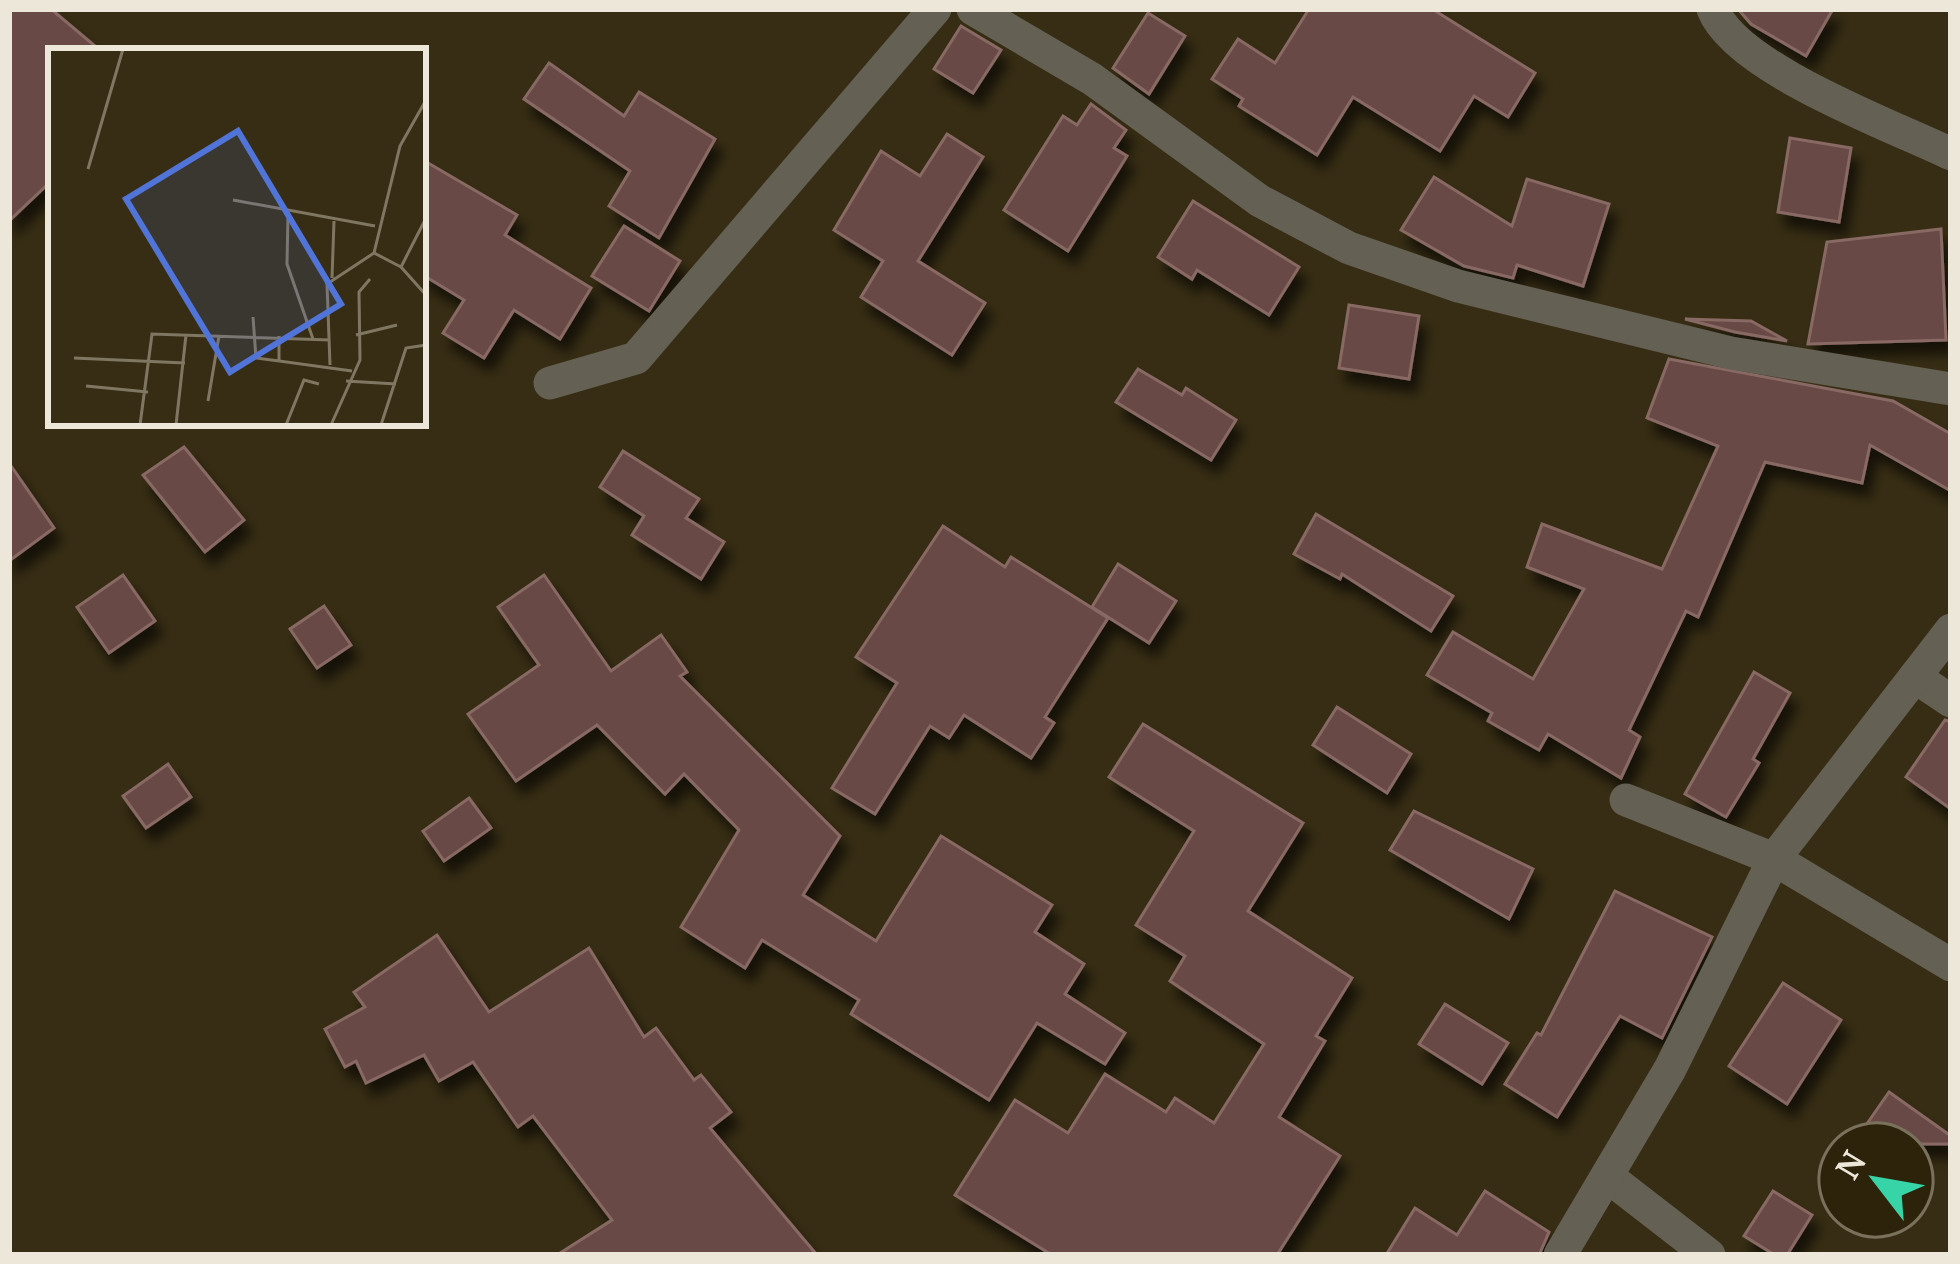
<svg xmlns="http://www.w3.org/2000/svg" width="1960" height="1264" viewBox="0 0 1960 1264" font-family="'PT Serif',serif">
<defs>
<filter id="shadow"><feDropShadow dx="7" dy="13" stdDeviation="6" flood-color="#0009"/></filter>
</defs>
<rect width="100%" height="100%" fill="#372d14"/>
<!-- building -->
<g fill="#674944" stroke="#886963" stroke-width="3" filter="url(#shadow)">
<polygon points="9,9 51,9 101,51 51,51 51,181 9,221"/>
<polygon points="1309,9 1432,9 1535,73 1508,117 1474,96 1440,151 1353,97 1317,155 1239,106 1243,99 1212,79 1238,39 1275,63"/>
<polygon points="1738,9 1833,9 1806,56 1751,24"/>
<polygon points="1148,13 1185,36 1149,94 1113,68"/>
<polygon points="961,26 1001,50 973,93 934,69"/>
<polygon points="549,63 624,116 639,92 715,139 659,238 609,206 630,171 524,99"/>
<polygon points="1091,104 1126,130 1114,148 1127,156 1068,251 1004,210 1063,116 1077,125"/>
<polygon points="947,134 983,157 918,261 985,303 952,355 861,297 883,261 834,230 881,151 920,176"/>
<polygon points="1790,138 1851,148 1839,222 1778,212"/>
<polygon points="423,160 517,215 505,235 591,288 560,339 514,310 484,358 443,333 464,300 423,275"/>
<polygon points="1434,177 1512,226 1527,179 1609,204 1583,286 1517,265 1513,278 1464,266 1401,230"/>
<polygon points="1193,201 1299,267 1269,315 1197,270 1192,279 1158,257"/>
<polygon points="624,226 680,261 649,311 592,276"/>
<polygon points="1941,229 1946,340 1808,344 1827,242"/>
<polygon points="1349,305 1419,316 1409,379 1339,368"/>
<polygon points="1685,319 1751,321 1787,341 1735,332"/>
<polygon points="1669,359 1893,401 1951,434 1951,491 1870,445 1862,483 1765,462 1698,617 1686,611 1629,730 1640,737 1621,778 1548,734 1539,750 1488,721 1492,713 1427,675 1453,632 1533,679 1584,589 1527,567 1542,524 1662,569 1718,446 1647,418"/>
<polygon points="1138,369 1182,395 1186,388 1236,420 1211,460 1116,402"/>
<polygon points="184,447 244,520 205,552 143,475"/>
<polygon points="623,451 699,499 686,518 724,542 701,579 632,535 644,516 600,487"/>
<polygon points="9,463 54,528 9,561"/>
<polygon points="1316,514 1453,596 1431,631 1342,574 1340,579 1294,554"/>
<polygon points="943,526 1005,567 1011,557 1108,618 1045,717 1054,723 1031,758 964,715 949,738 930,726 875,814 832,788 897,683 856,657"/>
<polygon points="1118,564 1176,601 1149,643 1092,607"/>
<polygon points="123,575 155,621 109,653 77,607"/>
<polygon points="544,575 611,671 661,635 687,672 680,676 840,836 803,895 876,941 941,836 1052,905 1035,932 1084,964 1065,994 1125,1033 1105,1064 1037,1023 989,1100 851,1014 859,1000 762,940 745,968 681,927 739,830 684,774 665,794 597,725 516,781 468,714 539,665 498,607"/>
<polygon points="324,606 351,645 317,668 290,629"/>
<polygon points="1754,672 1790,693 1753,759 1759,763 1726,817 1685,794"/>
<polygon points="1337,707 1411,754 1387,793 1313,745"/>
<polygon points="1945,720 1951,722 1951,809 1906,777"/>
<polygon points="1143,724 1303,823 1248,911 1352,978 1316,1036 1325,1041 1279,1117 1340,1156 1277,1255 1052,1255 955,1195 1015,1100 1068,1133 1105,1074 1166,1112 1175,1098 1214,1123 1264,1044 1170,981 1185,956 1136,925 1194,831 1109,777"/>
<polygon points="168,764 191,797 146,828 123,796"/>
<polygon points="469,798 491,828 444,861 423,831"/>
<polygon points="1414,811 1533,869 1509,919 1390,850"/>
<polygon points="1615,891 1712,937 1662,1038 1620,1016 1557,1117 1505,1084 1537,1033 1541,1035"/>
<polygon points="437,935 489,1012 589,948 644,1037 656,1028 694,1080 701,1075 731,1112 710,1128 817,1255 557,1255 612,1220 533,1116 518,1127 473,1062 439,1081 424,1055 366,1083 356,1061 345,1067 325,1029 365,1007 354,992"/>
<polygon points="1783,983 1841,1020 1787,1104 1729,1066"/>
<polygon points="1445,1004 1508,1043 1482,1084 1419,1044"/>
<polygon points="1889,1092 1951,1136 1951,1144 1853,1144"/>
<polygon points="1485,1191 1549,1232 1539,1255 1386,1255 1415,1208 1457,1235"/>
<polygon points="1773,1191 1812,1215 1787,1255 1775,1255 1744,1236"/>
</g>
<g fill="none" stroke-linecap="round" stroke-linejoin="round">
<!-- minor -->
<g stroke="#646054" stroke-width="33">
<polyline points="973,9 1092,79 1260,201 1349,248 1458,286 1731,353 1951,389"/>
<path d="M1713,9C1735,68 1893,126 1951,154"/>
<polyline points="550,383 636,358 935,9"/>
<polyline points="1915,677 1951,701"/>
<polyline points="1626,800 1774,859 1951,965"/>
<polyline points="1607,1176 1709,1255"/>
<polyline points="1560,1255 1670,1069 1774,859 1951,630"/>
</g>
</g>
<!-- overview -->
<g transform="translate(48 48)">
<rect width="378" height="378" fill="#372d14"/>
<path fill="none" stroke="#807763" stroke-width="3" d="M40,121L75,1M185,152L327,178M240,167L239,216L265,291M378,170L353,219L378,247M326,205L352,98L378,52M284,230L286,173M205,269L208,310L231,313M308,287L349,277M231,288V313L304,323M26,310L137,315M282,317L279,236L326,205L353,219M298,333L348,336M38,338L100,344M160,353L171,288M92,377L104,286L282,292M128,377L138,287M238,377L256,332L271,336M283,377L312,312L311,244L322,231M333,377L358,300L378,297"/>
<path fill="#5174d8" fill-opacity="0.15" stroke="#5174d8" stroke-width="6" d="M190,83L293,256L182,324L78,151Z"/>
<rect width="378" height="378" fill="none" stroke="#ede7d9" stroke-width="6"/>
</g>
<!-- border -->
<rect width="1960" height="1264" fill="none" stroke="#ede7d9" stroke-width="24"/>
<!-- north arrow -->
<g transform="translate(1876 1180) rotate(301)"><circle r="57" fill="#2d230a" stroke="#7a715d" stroke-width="3"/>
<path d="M0-9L21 45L0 30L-21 45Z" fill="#36d4a7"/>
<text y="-18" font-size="33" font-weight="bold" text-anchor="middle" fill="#ede7d9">N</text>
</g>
</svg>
